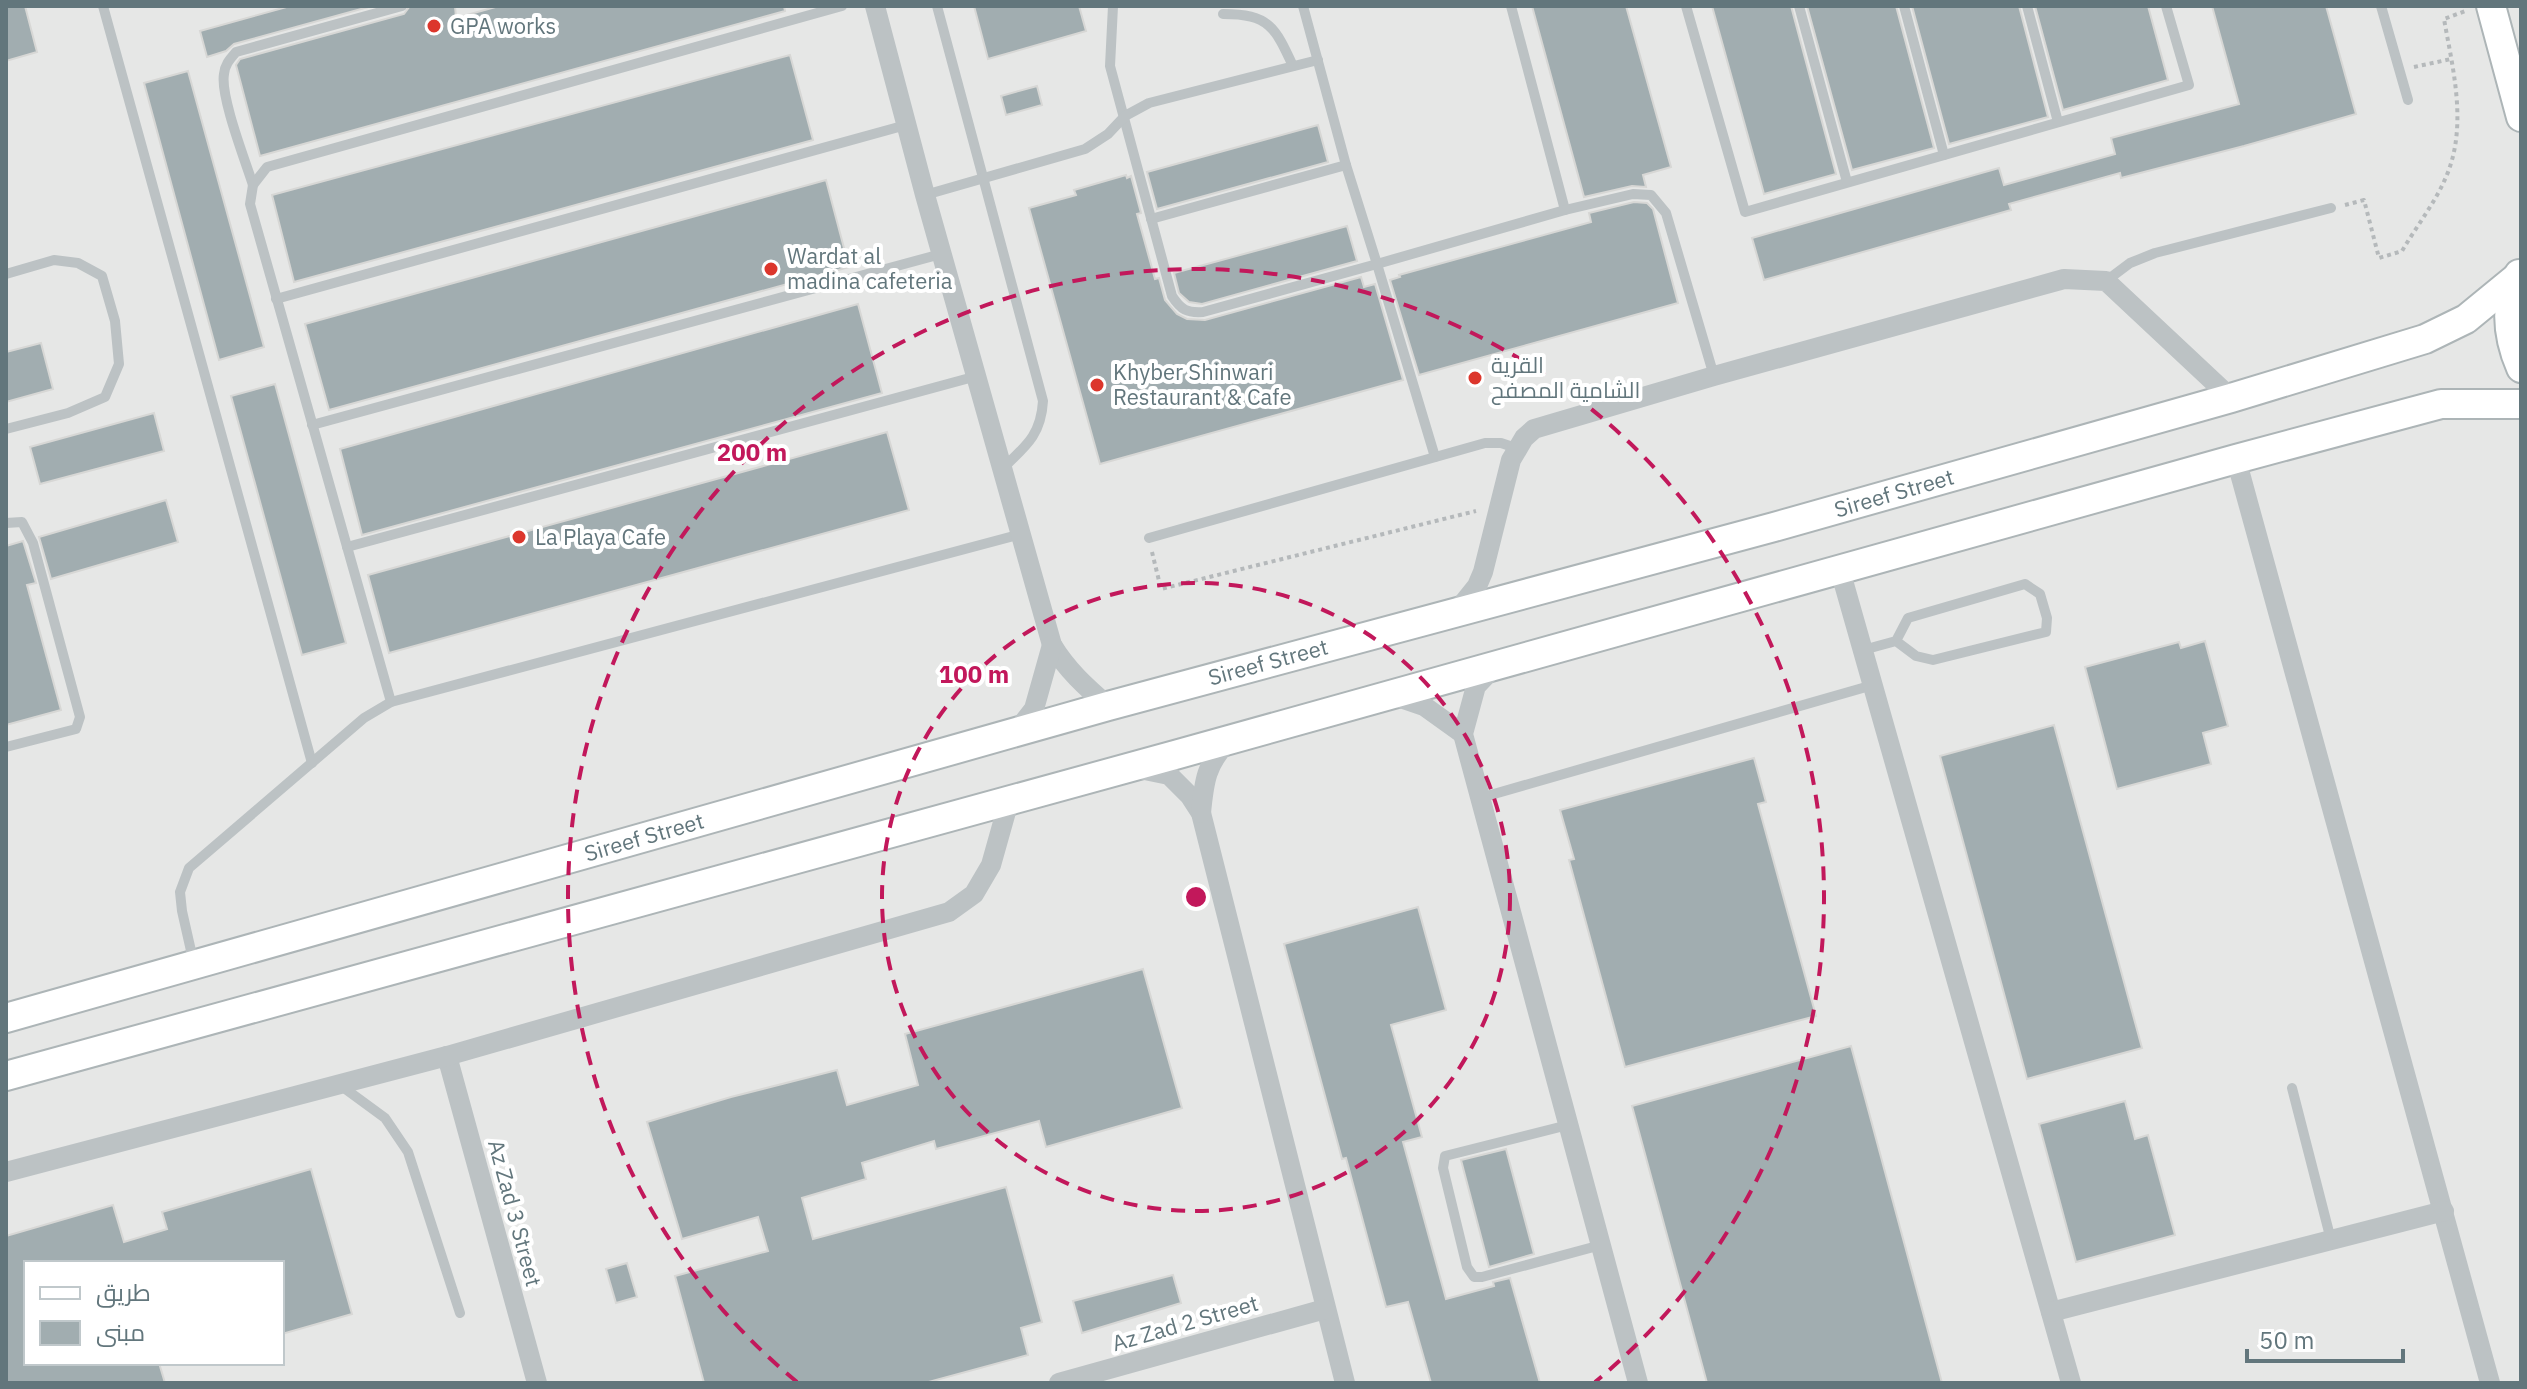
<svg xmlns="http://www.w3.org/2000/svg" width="2527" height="1389" viewBox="0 0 2527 1389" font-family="'IBM Plex Sans',Cairo,sans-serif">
<rect width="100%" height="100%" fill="#f6f5f2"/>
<!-- built -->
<path fill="#e6e7e6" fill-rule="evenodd" d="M6,6H2521V1383H6ZM26,1263H282V1363H26Z"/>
<!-- building -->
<g fill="#a1adb0" stroke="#d7d7d5" stroke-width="2">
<polygon points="6,6 25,6 37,52 6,61"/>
<polygon points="290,6 372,6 234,44 226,51 207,57 200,31"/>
<polygon points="410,6 455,6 456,18 499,6 784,6 785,11 260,156 236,65 240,59 404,14"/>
<polygon points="974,6 1079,6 1086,31 988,59"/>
<polygon points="1532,6 1626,6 1671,167 1643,175 1646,187 1632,186 1584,197"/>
<polygon points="1712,6 1791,6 1836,174 1764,194"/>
<polygon points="1807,6 1896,6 1934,148 1852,170"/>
<polygon points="1912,6 2019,6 2048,117 1949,144"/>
<polygon points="2035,6 2148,6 2168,80 2063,110"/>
<polygon points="2212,6 2326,6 2356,114 2244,146 2121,178 2120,173 2009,204 2011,210 1764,280 1752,238 1999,168 2004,185 2115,154 2111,138 2239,104"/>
<polygon points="790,55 813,140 294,282 272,195"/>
<polygon points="188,71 264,347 219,360 144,83"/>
<polygon points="1037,86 1042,105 1006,115 1001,96"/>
<polygon points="1318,125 1328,162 1157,209 1147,172"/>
<polygon points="1126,175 1127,178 1131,176 1141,213 1137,214 1155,279 1159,278 1165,300 1177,314 1187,319 1205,320 1361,277 1364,287 1375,284 1403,380 1100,464 1029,208 1076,195 1074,190"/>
<polygon points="826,180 849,267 329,410 305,324"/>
<polygon points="1634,202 1647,203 1653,209 1678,303 1419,375 1390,280 1400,277 1399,275 1591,222 1589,213"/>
<polygon points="1347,226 1357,261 1202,304 1189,302 1179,293 1174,273"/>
<polygon points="858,304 882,393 362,535 340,449"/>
<polygon points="41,343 53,389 6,402 6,352"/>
<polygon points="275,384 346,643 302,655 231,396"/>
<polygon points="154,413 164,451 40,484 30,447"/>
<polygon points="887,432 909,510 389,653 368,575"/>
<polygon points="166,500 178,542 51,579 39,537"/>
<polygon points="23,541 36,583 27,585 61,710 6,725 6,546"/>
<polygon points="2205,641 2228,726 2203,733 2211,764 2117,789 2085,667 2179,642 2181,648"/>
<polygon points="2054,725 2142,1048 2027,1079 1940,756"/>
<polygon points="1754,758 1766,802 1758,804 1816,1016 1625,1067 1569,860 1574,859 1560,810"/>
<polygon points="1418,907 1446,1010 1391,1025 1422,1137 1403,1142 1446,1299 1494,1286 1493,1282 1510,1278 1540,1383 1431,1383 1408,1302 1386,1307 1346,1158 1342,1159 1284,944"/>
<polygon points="1143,969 1182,1108 1046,1147 1039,1121 936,1149 934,1141 862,1163 866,1179 802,1198 813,1239 1006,1187 1042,1322 1021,1328 1028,1355 925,1383 704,1383 675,1276 768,1251 758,1217 682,1239 647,1122 731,1097 837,1070 847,1105 918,1085 905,1034"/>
<polygon points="1851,1046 1942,1383 1707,1383 1632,1106"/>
<polygon points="2125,1101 2135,1139 2148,1135 2175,1235 2076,1262 2039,1124"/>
<polygon points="1506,1149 1534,1254 1489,1267 1461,1160"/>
<polygon points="311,1169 352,1314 282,1334 282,1263 26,1263 26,1363 159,1363 165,1383 6,1383 6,1236 113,1205 124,1242 167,1229 162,1212"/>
<polygon points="627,1263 637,1297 616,1303 606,1269"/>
<polygon points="1173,1275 1181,1303 1082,1333 1073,1301"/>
</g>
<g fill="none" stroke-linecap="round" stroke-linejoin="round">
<defs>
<g id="secondary">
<polyline points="2491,6 2521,117"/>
<path d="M2519,274C2504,305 2508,338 2521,368"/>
<polyline points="6,1018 1108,706 1774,527 2231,398 2425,339 2466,319 2516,278"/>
<polyline points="6,1076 1175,755 2236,459 2441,404 2521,404"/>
</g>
</defs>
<!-- secondary casing -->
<use href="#secondary" stroke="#adb5b7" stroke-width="32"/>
<!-- path -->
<g stroke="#b5b9bb" stroke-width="4" stroke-dasharray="4 4" stroke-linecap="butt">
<polyline points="2414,67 2451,59"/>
<path d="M2345,205L2364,200L2379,258L2402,251C2416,227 2435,203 2446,177C2468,126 2453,70 2444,19L2468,10"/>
<polyline points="1152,552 1161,589 1476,511"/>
</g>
<!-- lane -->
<g stroke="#bcc2c4" stroke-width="10">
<polyline points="103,6 312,763"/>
<path d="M937,6L1043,401C1041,435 1026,446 1003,468"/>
<path d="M1113,6L1110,66L1172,296C1181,310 1187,313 1203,312L1377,264L1346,165L1303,6"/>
<polyline points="1511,6 1565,210"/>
<polyline points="1686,6 1745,212 2189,85 2166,6"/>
<polyline points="1799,6 1847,182"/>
<polyline points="1904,6 1944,155"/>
<polyline points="2027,6 2058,122"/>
<polyline points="2381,6 2408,100"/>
<path d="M1223,14C1269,14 1275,27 1293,66"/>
<path d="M253,185C245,160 220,96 224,74C225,64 230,59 236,52L402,6"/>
<polyline points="925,195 1085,149 1108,134 1125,116 1149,103 1318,60"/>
<polyline points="1151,219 1346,165"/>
<polyline points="6,274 54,260 78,263 102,276 115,321 119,364 105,397 68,413 6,429"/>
<polyline points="2106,281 2130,263 2155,253 2331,208"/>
<polyline points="276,299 906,125"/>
<polyline points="312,425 941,254"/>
<polyline points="1435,457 1377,264 1565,210 1633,194 1651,195 1666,213 1714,376"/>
<polyline points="6,523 22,522 33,543 80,717 76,729 6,747"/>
<polyline points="1149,538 1485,443 1501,443 1516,448"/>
<polyline points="347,547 977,376"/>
<polyline points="1863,650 1896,641 1908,618 2025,584 2040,594 2047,618 2046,632 1933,660 1916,656 1896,641"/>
<polyline points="391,702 250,204 253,185 267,167 842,6"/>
<polyline points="1480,798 1873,685"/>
<polyline points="194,964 182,911 180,892 189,868 364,718 391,702 1021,534"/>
<polyline points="340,1085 385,1118 408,1152 460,1313"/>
<polyline points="2292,1088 2331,1240"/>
<polyline points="1568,1125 1445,1156 1443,1168 1467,1267 1474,1277 1482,1277 1601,1245"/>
</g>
<!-- street -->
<g stroke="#bcc2c4" stroke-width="20">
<path d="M875,6L925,195L1052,645C1067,670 1086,687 1108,706"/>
<polyline points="2236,459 2490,1383"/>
<polyline points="1840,570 2071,1383"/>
<polyline points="1457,611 1477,586 1483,572 1511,460 1524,438 1534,429 1714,376 2064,279 2106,281 2231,398"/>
<polyline points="1494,667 1476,686 1463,734 1638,1383"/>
<polyline points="1392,695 1424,706 1463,734"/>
<polyline points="1016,732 1034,709 1052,645"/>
<polyline points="1135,768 1169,775 1190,796 1201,813 1345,1383"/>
<path d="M1201,813C1204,781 1206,764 1229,740"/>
<polyline points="447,1056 537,1383"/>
<polyline points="6,1172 447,1056 949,912 974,894 991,865 1009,801"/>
<polyline points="2051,1312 2444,1211"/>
<polyline points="1059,1383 1325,1309"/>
</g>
<!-- secondary -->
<use href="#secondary" stroke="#fff" stroke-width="28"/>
</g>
<!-- distance rings -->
<g fill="none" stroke="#c2185b" stroke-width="4" stroke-dasharray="14 10">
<circle cx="1196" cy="897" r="314"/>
<path d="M797 1382A628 628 0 1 1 1595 1382"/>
</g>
<!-- markers -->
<g fill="#dc362c" stroke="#fff" stroke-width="3">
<circle cx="434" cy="26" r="8"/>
<circle cx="771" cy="269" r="8"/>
<circle cx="1475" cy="378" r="8"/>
<circle cx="1097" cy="385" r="8"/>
<circle cx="519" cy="537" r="8"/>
</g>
<g text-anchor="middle" stroke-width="8" stroke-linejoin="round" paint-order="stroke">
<!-- poi labels -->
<g font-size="22" fill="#62767c" stroke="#fff" text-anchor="start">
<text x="450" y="34">GPA works</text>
<text x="787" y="264">Wardat al<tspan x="787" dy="25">madina cafeteria</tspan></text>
<text x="1491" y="373">القرية<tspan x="1491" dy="25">الشامية المصفح</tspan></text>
<text x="1113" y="380">Khyber Shinwari<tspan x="1113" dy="25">Restaurant &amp; Cafe</tspan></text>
<text x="535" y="545">La Playa Cafe</text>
</g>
<!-- street labels -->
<g font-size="22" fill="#62767c" stroke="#fff">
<text transform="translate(1894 493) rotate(-16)" y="8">Sireef Street</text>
<text transform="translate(1268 662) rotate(-15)" y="8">Sireef Street</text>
<text transform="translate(644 837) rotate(-16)" y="8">Sireef Street</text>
<text transform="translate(515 1213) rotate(75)" y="8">Az Zad 3 Street</text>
<text transform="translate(1185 1323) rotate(-16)" y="8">Az Zad 2 Street</text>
</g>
</g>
<circle cx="1196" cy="897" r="12" fill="#c2185b" stroke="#fff" stroke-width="4"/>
<g font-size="24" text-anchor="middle" font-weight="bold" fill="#c2185b" stroke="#fff" stroke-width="8" stroke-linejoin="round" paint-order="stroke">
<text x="752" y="461">200 m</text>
<text x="974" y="683">100 m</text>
</g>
<!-- border -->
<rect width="2527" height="1389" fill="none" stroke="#62767c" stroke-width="16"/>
<!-- legend -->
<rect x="24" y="1261" width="260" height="104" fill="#ffffff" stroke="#c0c8cb" stroke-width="2"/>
<rect x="40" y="1287" width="40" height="12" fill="#ffffff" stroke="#c0c8cb" stroke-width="2"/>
<text x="96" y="1301" font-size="24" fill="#62767c">طريق</text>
<rect x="40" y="1321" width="40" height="24" fill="#a1adb0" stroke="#c0c8cb" stroke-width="2"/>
<text x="96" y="1341" font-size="24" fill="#62767c">مبنى</text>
<!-- scale -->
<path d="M2247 1349v12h156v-12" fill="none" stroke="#62767c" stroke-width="4"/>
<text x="2259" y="1349" font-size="24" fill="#62767c" stroke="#ffffff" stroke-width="6" paint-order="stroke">50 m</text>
</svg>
